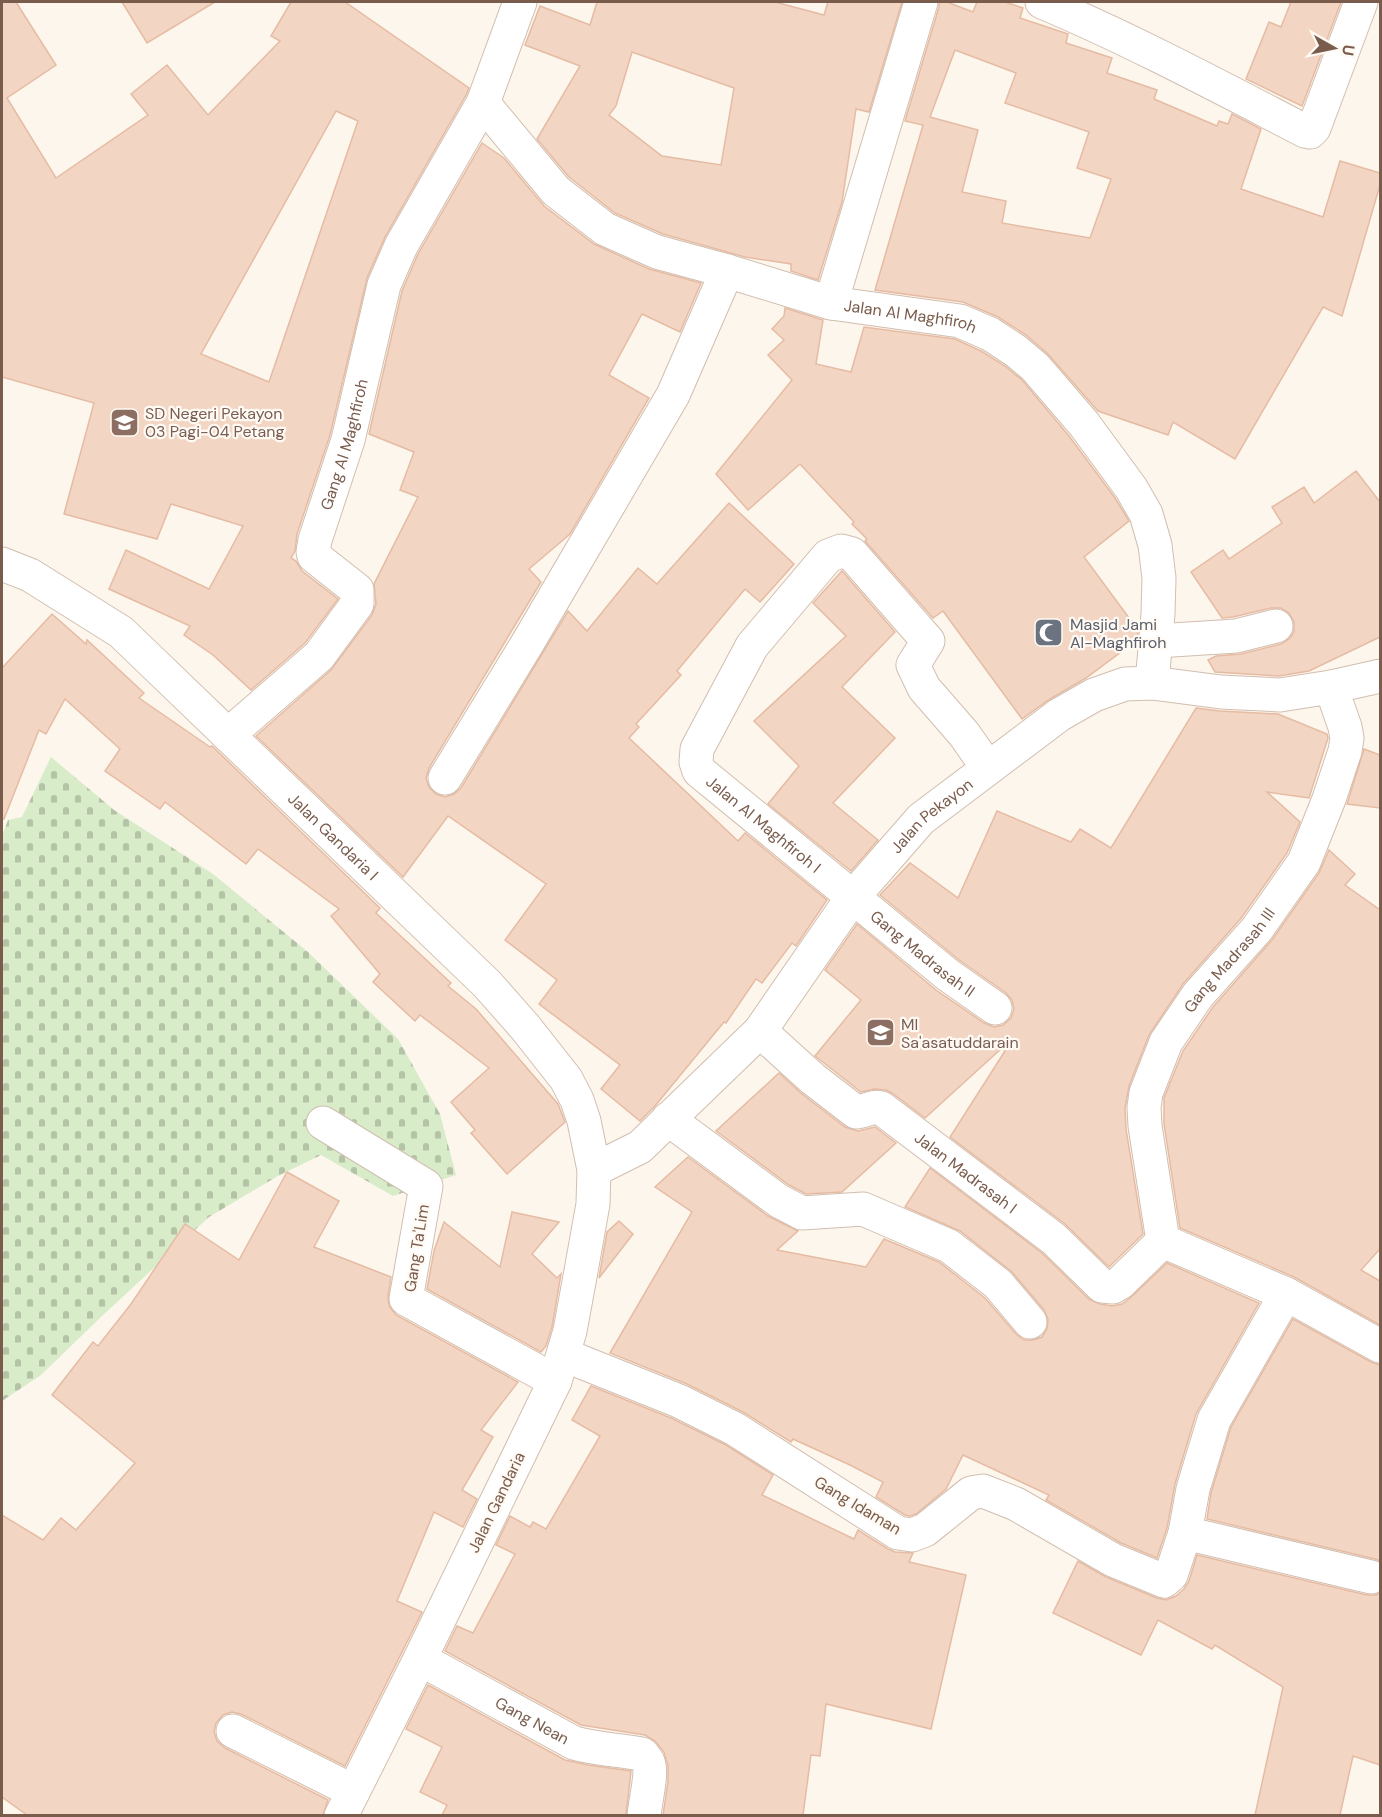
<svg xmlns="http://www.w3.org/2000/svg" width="1382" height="1817" viewBox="0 0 1382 1817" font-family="'DM Sans',sans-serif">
<defs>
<pattern id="cemetery-stones" width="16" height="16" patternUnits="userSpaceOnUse" patternTransform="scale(1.5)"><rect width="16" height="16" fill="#d8ecc9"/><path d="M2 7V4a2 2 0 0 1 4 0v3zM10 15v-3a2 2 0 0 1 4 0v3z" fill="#b4c2a5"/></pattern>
</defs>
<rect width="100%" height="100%" fill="#fdf6ec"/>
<!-- cemetery -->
<polygon fill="url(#cemetery-stones)" points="51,757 114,810 213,874 308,952 398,1039 440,1114 456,1175 393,1196 321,1155 278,1176 209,1217 102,1316 41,1375 2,1401 2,836 8,820 22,817"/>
<!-- building -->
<g fill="#f3d5c3" stroke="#e6bba3" stroke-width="1.5" fill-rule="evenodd">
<path d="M2,2H16L56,65L7,98L56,178L148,115L131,94L167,65L208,115L280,41L271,36L291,2H345L469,88L466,95L385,237L367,278L330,435L297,534L295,551L291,558L296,561L302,571L338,599L305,643L251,690L213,655L184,635L190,626L109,589L126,550L209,589L243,526L171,504L157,539L64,514L94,403L2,377ZM336,111L358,121L269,382L201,354Z"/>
<polygon points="122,2 215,2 147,43"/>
<path d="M597,2H775L824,15L828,2H902L869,112L856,109L842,202L818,280L791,271V264L745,257L663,234L615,213L569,177L537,139L580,66L525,45L540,6L590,25ZM632,52L734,88L721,165L662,156L609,115L616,106Z"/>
<path d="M939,2H947L973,12L977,2H1005L1023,8L1020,18L1068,34L1066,43L1112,58L1107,73L1157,90L1154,99L1217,126L1219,121L1228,124L1232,114L1261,129L1241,189L1323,217L1340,161L1380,173V185L1342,316L1323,307L1235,459L1173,422L1168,435L1098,411L1047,353L1026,335L998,317L963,302L875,290L923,125L905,121L939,7ZM955,50L1016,73L1005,103L1089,132L1077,168L1111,179L1090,238L1002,223L1006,201L962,192L978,130L930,117Z"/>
<polygon points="1291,2 1341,2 1302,106 1246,79 1269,22 1281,27"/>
<polygon points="482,143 504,158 544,206 594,244 649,269 701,283 680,332 642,314 609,375 649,398 570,534 529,569 541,582 429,768 426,778 429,787 436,794 445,797 454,794 461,788 568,611 587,631 638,568 657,584 729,503 794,564 760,602 745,589 677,671 681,675 636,724 639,727 629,738 738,841 745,833 827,900 796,946 792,943 762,983 756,979 726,1023 724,1022 655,1106 640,1121 601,1089 620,1065 539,1004 557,980 505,940 546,884 448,816 403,877 256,736 331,670 372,615 376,604 374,584 418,497 400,490 414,452 369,434 402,291 418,254"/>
<polygon points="785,308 823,320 816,364 851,372 864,327 955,339 981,351 1005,366 1022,380 1069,436 1115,498 1129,521 1084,557 1138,630 1137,640 1086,678 1050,699 1022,719 943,611 933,618 865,541 867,539 852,524 854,522 800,464 748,510 716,474 792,380 768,355 784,340 772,329 784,316"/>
<polygon points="1356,471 1380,502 1380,637 1309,671 1279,676 1215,672 1208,660 1216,656 1241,654 1281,644 1289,639 1294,632 1294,622 1289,613 1281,608 1271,608 1233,617 1222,618 1191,572 1223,550 1229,559 1282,523 1272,507 1304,487 1314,503"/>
<polygon points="842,571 895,632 842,687 895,738 833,803 878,840 851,871 768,804 799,766 754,721 846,636 813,603"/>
<polygon points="52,614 86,644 87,640 144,693 139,698 210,747 212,746 380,908 376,913 451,983 448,986 476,1009 558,1104 565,1122 507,1174 471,1133 475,1130 451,1102 489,1068 420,1015 415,1021 373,982 380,974 331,916 339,909 258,849 246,864 165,802 160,809 105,771 120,749 65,699 46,734 39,730 4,819 2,819 2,668"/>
<polygon points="1196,708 1220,711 1278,714 1327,734 1328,738 1309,798 1267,792 1300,822 1287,853 1242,917 1183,984 1149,1035 1129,1086 1125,1108 1126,1129 1143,1234 1109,1267 1065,1224 950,1137 1005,1051 1002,1048 925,1118 892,1093 886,1090 874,1089 861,1092 815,1056 861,1000 825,970 857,924 936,990 984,1023 994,1027 1003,1025 1011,1018 1014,1009 1012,1000 1006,993 959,960 880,895 910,863 958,898 997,811 1071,842 1080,829 1111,848"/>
<polygon points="1364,749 1380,755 1380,808 1347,804"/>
<polygon points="1329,850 1355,874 1345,885 1380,910 1380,1249 1361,1270 1380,1281 1380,1325 1294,1277 1180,1228 1164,1124 1164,1098 1183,1051 1213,1007 1272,940 1319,873"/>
<polygon points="779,1073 802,1094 845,1127 858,1131 875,1127 896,1143 842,1192 806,1194 789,1185 716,1131"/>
<polygon points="688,1157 768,1216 798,1231 777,1250 866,1267 884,1239 939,1262 985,1298 1016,1334 1024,1340 1033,1340 1042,1337 1047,1329 1048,1319 1044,1310 1012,1272 960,1231 905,1207 930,1168 1042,1253 1089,1299 1100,1304 1112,1306 1122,1304 1129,1299 1167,1263 1259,1303 1196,1414 1175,1484 1167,1528 1157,1558 1121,1543 1046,1500 1049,1495 963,1455 946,1489 916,1514 910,1516 905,1515 876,1497 883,1482 850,1465 793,1439 791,1442 743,1412 687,1384 610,1353 692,1212 655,1187"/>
<polygon points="287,1172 339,1201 314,1247 391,1277 388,1296 389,1306 396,1315 518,1382 481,1430 493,1437 462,1490 477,1499 463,1527 434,1512 397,1601 422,1612 345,1766 241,1714 232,1712 223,1715 216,1723 214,1732 217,1741 225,1748 328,1800 323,1815 27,1815 2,1797 2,1515 43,1540 61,1518 76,1530 135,1463 52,1395 93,1342 98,1346 131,1304 185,1224 239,1260"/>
<polygon points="512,1212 559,1222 532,1254 557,1278 561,1274 552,1327 546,1346 541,1352 427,1289 434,1251 444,1222 500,1267"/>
<polygon points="619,1221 633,1234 599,1278 607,1232"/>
<polygon points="1293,1319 1371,1362 1380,1365 1380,1561 1375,1559 1207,1519 1211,1493 1231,1427"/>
<polygon points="591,1386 671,1418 726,1445 773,1475 762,1495 854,1539 858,1530 888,1549 895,1552 913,1553 909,1562 966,1575 931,1729 826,1704 820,1756 811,1755 803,1815 663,1815 668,1782 668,1766 664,1752 655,1741 645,1735 581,1725 445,1651 457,1626 473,1633 515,1554 496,1545 510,1516 530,1527 533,1522 546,1529 600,1436 572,1420"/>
<polygon points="1197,1555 1367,1595 1376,1595 1380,1593 1380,1765 1353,1756 1340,1815 1255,1815 1283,1687 1215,1645 1212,1649 1158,1620 1141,1655 1053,1613 1078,1561 1106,1577 1157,1598 1166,1600 1176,1596 1184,1589 1189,1581"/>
<polygon points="428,1685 565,1760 588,1765 631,1771 626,1815 442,1815 447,1805 420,1792 442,1747 406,1729"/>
</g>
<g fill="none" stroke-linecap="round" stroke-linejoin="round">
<defs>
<g id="minor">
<path d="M1042,2C1132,40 1218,86 1305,131L1310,132L1314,128L1361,2"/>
<path id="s1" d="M483,103L556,191L605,229L657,252L727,271L831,303L960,321L990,334L1016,351L1035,367L1084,424L1131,488L1146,514L1155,545L1159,578L1158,614L1152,683"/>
<polyline points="831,303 921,2"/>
<path id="s2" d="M2,564L30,575L121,632L147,657L487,984L525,1027L566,1079L577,1100L584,1121L594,1170L593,1204L581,1271L570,1331L555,1381L420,1659L341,1816"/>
<polyline points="1156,641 1236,636 1276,626"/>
<path id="s3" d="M228,735L319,656L357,604V590L314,556L313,552L315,540L348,440L384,285L401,246L483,103L520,2"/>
<path id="s4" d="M988,768L964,734L924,688L913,665L928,641L852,554L841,551L828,556L752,646L697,749L696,762L699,771L948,975L995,1008"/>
<polyline points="445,778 527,644 673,395 727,271"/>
<path id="s5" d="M760,1031L813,1079L856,1112C865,1112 873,1105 881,1108L1054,1239L1102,1286L1113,1287L1120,1283L1163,1241"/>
<polyline points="668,1119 779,1201 802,1213 863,1209 949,1246 998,1284 1030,1322"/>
<polyline points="323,1123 426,1186 406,1299 555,1381"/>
<path id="s6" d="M594,1170L640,1147L760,1031L852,898L921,819L1059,715L1094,695L1125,684L1152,683L1221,692L1280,695L1331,687L1380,676"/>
<path id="s7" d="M1163,1241L1145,1126L1144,1107L1146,1093L1166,1042L1198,995L1257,929L1304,862L1329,799L1345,751L1347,738L1345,727L1331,687"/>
<polyline points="1163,1241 1286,1294 1380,1346"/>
<polyline points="1286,1294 1214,1420 1193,1489 1185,1533 1371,1577"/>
<polyline points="564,1355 679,1401 735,1429 898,1533 912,1535 925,1530 971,1493 983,1491 1016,1504 1113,1560 1164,1581 1171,1575 1185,1533"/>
<path id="s8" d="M420,1659L574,1743C596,1749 619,1750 642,1754C644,1756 646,1759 648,1762C653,1772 645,1802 644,1816"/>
<polyline points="233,1731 353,1791"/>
</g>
</defs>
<!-- minor casing -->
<use href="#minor" stroke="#d1beb0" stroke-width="35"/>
<!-- minor -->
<use href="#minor" stroke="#fff" stroke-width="33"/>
</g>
<!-- icons -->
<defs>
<symbol id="school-square" viewBox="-11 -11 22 22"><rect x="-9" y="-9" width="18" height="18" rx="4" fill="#8d6e63" stroke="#fffaf3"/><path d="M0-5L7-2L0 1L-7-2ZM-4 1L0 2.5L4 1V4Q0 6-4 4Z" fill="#fff"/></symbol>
<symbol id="mosque-square" viewBox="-11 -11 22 22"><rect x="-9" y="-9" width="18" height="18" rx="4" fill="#6b7280" stroke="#fffaf3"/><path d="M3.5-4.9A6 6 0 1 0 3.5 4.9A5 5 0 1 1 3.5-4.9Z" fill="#fff"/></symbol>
</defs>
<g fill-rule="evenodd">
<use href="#school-square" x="108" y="406" width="33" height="33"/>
<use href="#mosque-square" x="1032" y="616" width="33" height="33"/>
<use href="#school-square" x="864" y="1016" width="33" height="33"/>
</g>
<g text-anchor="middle" stroke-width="4.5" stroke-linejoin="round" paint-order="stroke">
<!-- street labels -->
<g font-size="16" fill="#7a5c4d" stroke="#fffaf3">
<text dy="6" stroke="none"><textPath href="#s1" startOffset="495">Jalan Al Maghfiroh</textPath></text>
<text dy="6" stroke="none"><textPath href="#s3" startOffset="370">Gang Al Maghfiroh</textPath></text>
<text dy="6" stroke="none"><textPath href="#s6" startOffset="495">Jalan Pekayon</textPath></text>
<text dy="6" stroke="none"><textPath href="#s4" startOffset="638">Jalan Al Maghfiroh I</textPath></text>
<text dy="6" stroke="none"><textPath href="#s2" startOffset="432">Jalan Gandaria I</textPath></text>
<text dy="6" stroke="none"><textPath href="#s4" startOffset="843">Gang Madrasah II</textPath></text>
<text dy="6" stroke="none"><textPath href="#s7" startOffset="308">Gang Madrasah III</textPath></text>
<text dy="6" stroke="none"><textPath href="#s5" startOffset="258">Jalan Madrasah I</textPath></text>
<text transform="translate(416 1248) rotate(-81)" y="6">Gang Ta'Lim</text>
<text transform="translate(496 1502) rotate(-64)" y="6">Jalan Gandaria</text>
<text transform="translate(858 1505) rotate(31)" y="6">Gang Idaman</text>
<text dy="6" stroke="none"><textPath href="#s8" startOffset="128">Gang Nean</textPath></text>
</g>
<!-- education labels -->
<g font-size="16" fill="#785e54" stroke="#fffaf3" text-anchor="start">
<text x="145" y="419">SD Negeri Pekayon<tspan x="145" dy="18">03 Pagi-04 Petang</tspan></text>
<text x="901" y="1030">MI<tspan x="901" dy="18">Sa'asatuddarain</tspan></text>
</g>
<!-- worship labels -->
<g font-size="16" fill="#5b616d" stroke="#fffaf3" text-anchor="start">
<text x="1070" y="630">Masjid Jami<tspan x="1070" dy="18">Al-Maghfiroh</tspan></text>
</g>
</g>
<!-- border -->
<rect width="1382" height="1817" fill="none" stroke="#7a5c4d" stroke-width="6"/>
<!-- north arrow -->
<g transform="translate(1334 48) rotate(99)" stroke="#fffaf3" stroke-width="4.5" paint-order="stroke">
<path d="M0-4.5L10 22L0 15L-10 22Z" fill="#7a5c4d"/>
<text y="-9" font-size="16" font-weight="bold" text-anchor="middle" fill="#7a5c4d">U</text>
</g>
</svg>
